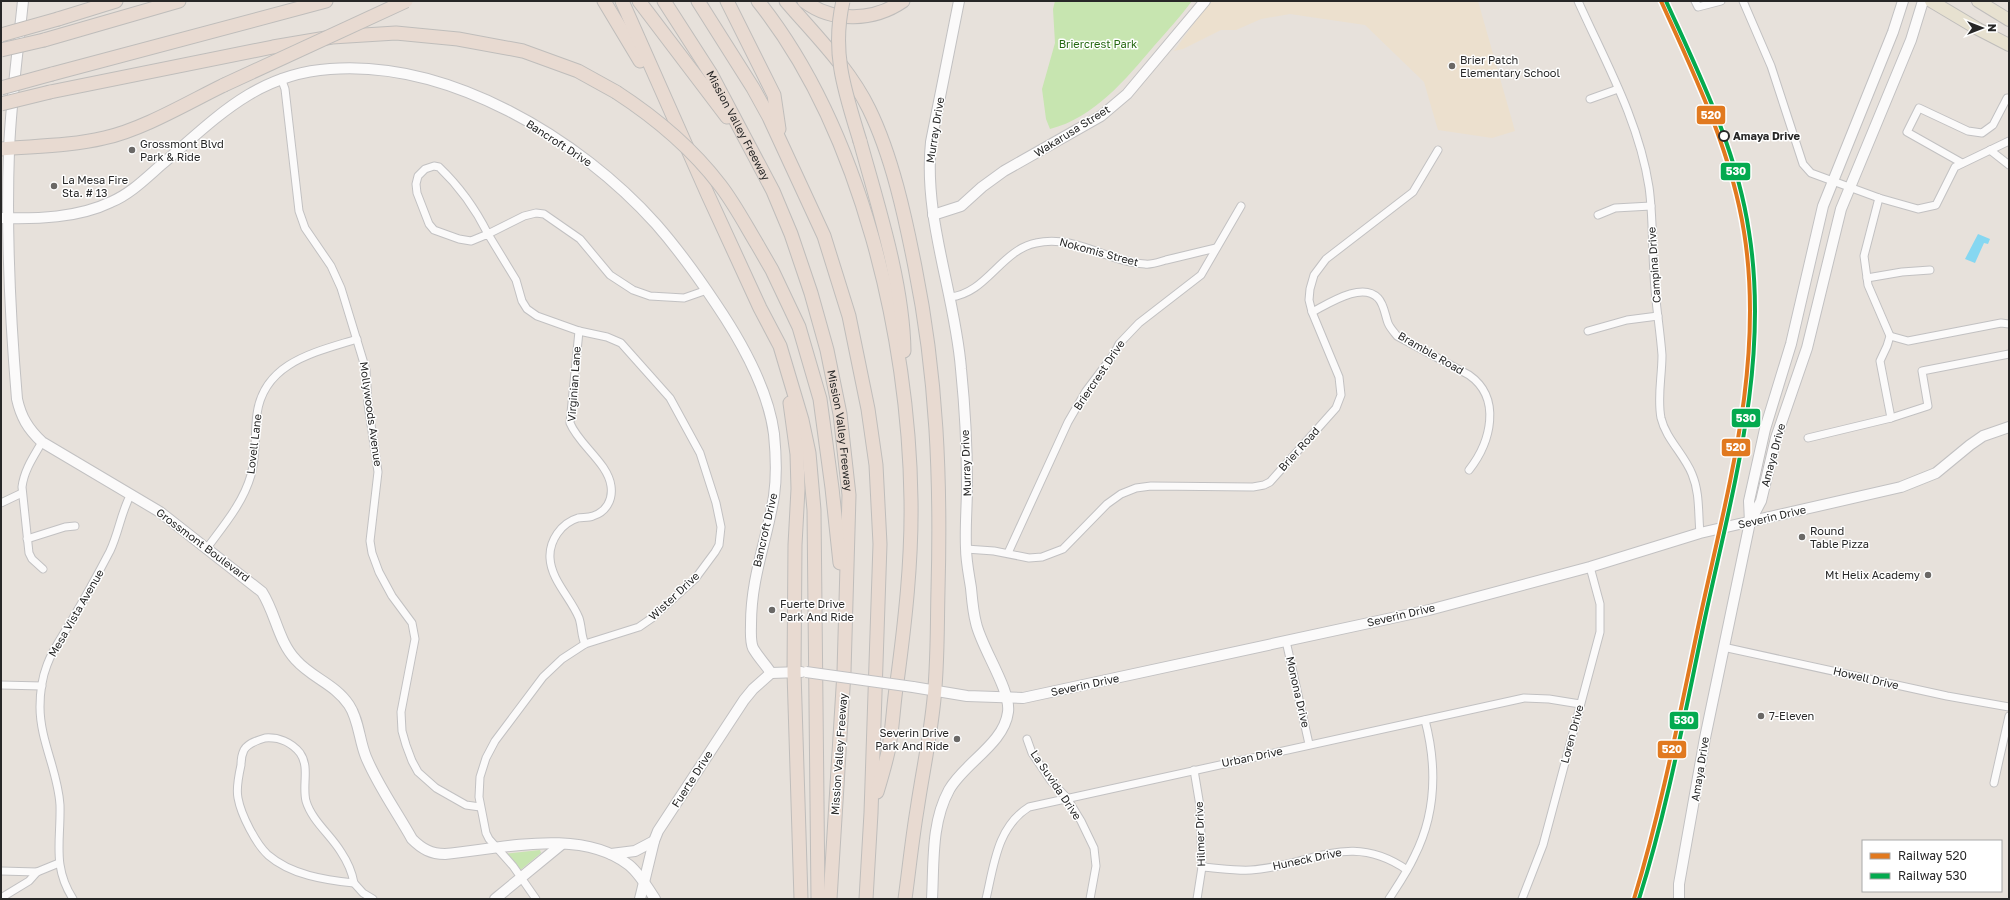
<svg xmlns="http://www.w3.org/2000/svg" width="2010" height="900" viewBox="0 0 2010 900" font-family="'Golos Text',sans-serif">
<rect width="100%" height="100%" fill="#e7e1db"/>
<!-- education -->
<polygon fill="#ece0ce" points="1210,1 1478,1 1515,131 1492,138 1438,130 1424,82 1365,25 1290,14 1261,19 1236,30 1221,30 1183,49 1174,51"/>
<!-- green -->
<g fill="#c7e5b0">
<path d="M1055,1H1192C1180,17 1167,31 1154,46C1126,79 1094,118 1050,129L1046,119L1042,89L1055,43L1053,9Z"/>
<polygon points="540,850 541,853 518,872 503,854"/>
</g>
<!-- water -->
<polygon fill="#86d7f1" points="1978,234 1990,239 1988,244 1984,243 1975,263 1965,259"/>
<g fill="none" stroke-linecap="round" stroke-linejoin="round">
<defs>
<g id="street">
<path d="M1578,1C1605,61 1639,121 1649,187C1653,215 1652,245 1654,274C1655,301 1660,328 1662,355C1662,377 1657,397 1661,418C1666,439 1684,454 1692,474C1700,493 1698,513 1700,533"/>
<polyline points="1695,1 1698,7 1721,1"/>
<polyline points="1743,1 1771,66 1803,164 1811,173 1879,198 1918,209 1936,205 1955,167 2009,141"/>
<polyline points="281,78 285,89 299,211 305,228 331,266 341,288 366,370 368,404 378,472 370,541 372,553 379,572 392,596 412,623 415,639 401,712 402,731 406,745 412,761 418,772 436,788 466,805 480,807"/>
<polyline points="1590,99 1618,89"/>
<polyline points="1990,150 2009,165"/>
<polyline points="1962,163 1907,132 1919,108 1968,131 1982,133 1993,125 2007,98 2009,98"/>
<polyline points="1598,215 1615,208 1651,206"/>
<polyline points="1867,278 1902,272 1930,270"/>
<path d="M950,297C986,294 1001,250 1036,243C1075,234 1107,262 1145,264C1152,265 1159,262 1166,260C1183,256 1199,252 1216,248"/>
<path d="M1312,312C1328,304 1362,281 1378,298C1384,304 1385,315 1388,323C1390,328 1394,332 1397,336L1469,375C1502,398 1491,442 1469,470"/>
<path d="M579,331L570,423C579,445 608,463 611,486C613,500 606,512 593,516C588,518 582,517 578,518C561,523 549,541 550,558C551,580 571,598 579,618C582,627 581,636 585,644"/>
<polyline points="1588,331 1627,320 1658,316"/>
<polyline points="1890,336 1908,341 2001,323 2009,324"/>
<polyline points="1891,418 1928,406 1922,371 2009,354"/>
<polyline points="1808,438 1891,418 1880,361 1887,346 1890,336 1868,285 1864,256 1879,198"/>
<path d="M42,442C34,456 24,470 22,487L29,553L32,559L43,569"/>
<polyline points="1,503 22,493"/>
<polyline points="27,539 65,527 75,526"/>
<path d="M207,548C224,525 243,503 251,475C257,455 254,434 257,414C264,362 316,352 357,339"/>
<polyline points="966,549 994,551 1029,558 1042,557 1063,549 1107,504 1121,494 1136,488 1151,486 1253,487 1264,485 1270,482 1336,408 1341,395 1339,377 1312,312 1309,300 1310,289 1314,275 1326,259 1413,192 1438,150"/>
<polyline points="1008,553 1068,422 1086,391 1114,354 1119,344 1139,323 1201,275 1241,206"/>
<polyline points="1286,641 1309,744"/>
<polyline points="1723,647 1947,696 2009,707"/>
<polyline points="1,685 42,686"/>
<path d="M265,738C278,737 291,742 300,753C310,767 302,785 306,801C312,821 331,835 341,852C347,861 352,872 354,883C325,880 291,875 268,855C256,844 241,815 238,798C236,789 239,774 241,765C241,761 242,754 244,750C248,743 258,740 265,738Z"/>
<polyline points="1027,739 1032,753 1051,781 1067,798 1081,821 1094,848 1096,866 1090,899"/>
<polyline points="1194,770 1200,806 1202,867 1197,899"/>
<polyline points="1994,783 2009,716"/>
<path d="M1202,867C1218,868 1236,871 1251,870C1312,866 1349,830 1407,870"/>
<polyline points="1,871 37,872"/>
<polyline points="354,883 363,893 373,899"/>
<polyline points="1,898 29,881 37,872 59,863"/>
<path d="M73,899C52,866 61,841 60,805C58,771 40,741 40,707C40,693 42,678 47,665C52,651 61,638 69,625C83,601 97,576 110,551C119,532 121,512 131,494"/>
<path d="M536,899L513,866L489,839L486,833L479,797L480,777L486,758L495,741L543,677L562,659L585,644L639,627L652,618L695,579L715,552L719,545L721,527L716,503L700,453L670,398L621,343L607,337L579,331L537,316L527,309L522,301L516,280L488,234L471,241L459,239L434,230L429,224L417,193L416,184L418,176L425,169L434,166L439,167C460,187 475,208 488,234L524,216L536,213L544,214L580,239L610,275L633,290L650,296L684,298L707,290"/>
<path d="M986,899C994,865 997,827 1029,807L1524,698L1549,699L1580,704"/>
<path d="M1389,899C1398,885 1407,872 1414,857C1436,814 1437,766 1425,720"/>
<polyline points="1522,899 1543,845 1600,632 1600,604 1590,567"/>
</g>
<g id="secondary">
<path d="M23,1C18,50 11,100 9,150C6,233 10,316 17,399C21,417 28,429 42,442L160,512L262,592C276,614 278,641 296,660C312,678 335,684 349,705C359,720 359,740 366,757C378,786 397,812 412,839C422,849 431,854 445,854C501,849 580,827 629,865C639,873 648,888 655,899"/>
<polyline points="933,215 961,206 982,187 1004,171 1101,116 1127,94 1205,1"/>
<path d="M1,218C37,219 78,218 111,202C130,194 145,179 161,165C214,120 255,74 330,69C449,60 579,138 656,224C678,249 698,277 716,304C741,341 768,388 774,434C776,454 777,475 774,496C767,540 751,577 751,624C751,631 750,641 753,648C758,657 766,665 771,673"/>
<polyline points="1750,522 1749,501 1765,429 1791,344 1823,206 1893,32 1903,1"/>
<polyline points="771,673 801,672"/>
<polyline points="913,687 967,696 1023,698 1429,610 1590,567 1700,533 1901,487 1936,473 1970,445 1983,436 2009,427"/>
<polyline points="611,854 635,851 654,841"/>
<polyline points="495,899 562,844"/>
<polyline points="640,899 654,841 658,831 744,700 753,689 771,673"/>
<path d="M932,899C934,863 931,823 949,790C964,763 1004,744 1008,712C1011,690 981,647 976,623C973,612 972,599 971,588C969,575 966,561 966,548C965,527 967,506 967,485C967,446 965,408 961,369C955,293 923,219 931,142L959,1"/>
<polyline points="1679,899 1679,884 1705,738 1750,522 1761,501 1776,438 1807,348 1841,209 1911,40 1923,1"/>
</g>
<g id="primary">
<polyline points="1931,1 1978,29 2009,45"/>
<polyline points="1978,1 2009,20"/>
</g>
<g id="highway">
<polyline points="604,1 640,61"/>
<polyline points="622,1 708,195 760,308 780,346 802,420 809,453 814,510 818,899"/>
<polyline points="639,1 727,117"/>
<path id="s1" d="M664,1L711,74L773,191L791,234L811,293L827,350L840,414L849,495L844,672L830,899"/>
<polyline points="698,1 753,88 769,117 824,236 849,316 868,409 876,465 880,544 871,813 866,899"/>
<polyline points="727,1 774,95 779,129"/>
<path d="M758,1C861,130 909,337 911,500C912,561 905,622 897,682C893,705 893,729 888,752C885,765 881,779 877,792"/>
<path d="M786,1C816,36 849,68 869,109C892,156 905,216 915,267C937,376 941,480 938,590C937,629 938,669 933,708C929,743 922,776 917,810C912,840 909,870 905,899"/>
<path d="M804,1C833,23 874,21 903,1"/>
<polyline points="58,19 116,1"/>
<polyline points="44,40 179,1"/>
<polyline points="52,74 326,1"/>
<polyline points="50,92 273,47 332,37 396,33 458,39 523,51 578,71 616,92"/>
<path d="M860,141C878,206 903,283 904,351"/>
<path d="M1,149C35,146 71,146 104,138C142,130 189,102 224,85"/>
<polyline points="757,244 772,270 799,327 820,399 832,488 840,563"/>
<polyline points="790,403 797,454 798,489 795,545 794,672 801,899"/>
</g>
</defs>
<!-- street casing -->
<use href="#street" stroke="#c2c1c2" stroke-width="9"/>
<!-- secondary casing -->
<use href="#secondary" stroke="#c2c1c2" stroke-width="12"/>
<!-- primary casing -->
<use href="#primary" stroke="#bfbdbb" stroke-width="14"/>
<!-- highway casing -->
<use href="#highway" stroke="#bfbdbb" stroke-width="15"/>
<!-- street -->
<use href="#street" stroke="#fbfafa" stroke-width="7"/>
<!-- secondary -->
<use href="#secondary" stroke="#fbfafa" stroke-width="10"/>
<!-- primary -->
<use href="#primary" stroke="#e7e1d0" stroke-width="12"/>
<!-- highway -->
<use href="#highway" stroke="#e8dad1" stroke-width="13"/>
<defs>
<polyline id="secondary-bridge" points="806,672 913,687"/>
<g id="highway-bridge">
<path d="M843,1C831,53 845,92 860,141"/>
<polyline points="1,35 58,19"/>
<polyline points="1,50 44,40"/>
<polyline points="224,85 406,1"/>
<polyline points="1,88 52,74"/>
<path d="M616,92C656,118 691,147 720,185C734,203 745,224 757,244"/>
<polyline points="1,104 50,92"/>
</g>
</defs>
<!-- secondary-bridge casing -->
<use href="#secondary-bridge" stroke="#c2c1c2" stroke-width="12" stroke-linecap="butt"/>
<!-- highway-bridge casing -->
<use href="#highway-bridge" stroke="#bfbdbb" stroke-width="15" stroke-linecap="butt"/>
<!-- secondary-bridge -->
<use href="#secondary-bridge" stroke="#fbfafa" stroke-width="10"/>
<!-- highway-bridge -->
<use href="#highway-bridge" stroke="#e8dad1" stroke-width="13"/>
<defs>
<path id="rail-1" d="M1634,899C1662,807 1680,712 1700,618C1727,492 1765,362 1744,232C1731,150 1695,76 1661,1"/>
<path id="rail-2" d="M1639,899C1668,807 1685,712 1705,618C1732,492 1770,363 1749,232C1737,150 1700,76 1666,1"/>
</defs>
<!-- rail-1 casing -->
<use href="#rail-1" stroke="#fff" stroke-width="7"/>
<!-- rail-2 casing -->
<use href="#rail-2" stroke="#fff" stroke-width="7"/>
<!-- rail-1 -->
<use href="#rail-1" stroke="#e1791f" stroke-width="4"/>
<!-- rail-2 -->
<use href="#rail-2" stroke="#04aa4f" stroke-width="4"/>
</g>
<!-- markers -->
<g fill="#6a6866" stroke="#fff" stroke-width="1.5">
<circle cx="1452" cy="66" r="4"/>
<circle cx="132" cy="150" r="4"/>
<circle cx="54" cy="186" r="4"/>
<circle cx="1802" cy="537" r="4"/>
<circle cx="1928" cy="575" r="4"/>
<circle cx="772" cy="610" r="4"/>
<circle cx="1761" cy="716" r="4"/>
<circle cx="957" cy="739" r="4"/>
</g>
<circle fill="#fff" stroke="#272727" stroke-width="2" cx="1724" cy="136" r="5"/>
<g text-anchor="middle" stroke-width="3" stroke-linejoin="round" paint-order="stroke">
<!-- park labels -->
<g font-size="11" fill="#266912" stroke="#fff">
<text x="1098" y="48">Briercrest Park</text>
</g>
<!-- poi labels -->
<g font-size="11" fill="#272727" stroke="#fff" text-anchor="start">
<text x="1460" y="64">Brier Patch<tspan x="1460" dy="13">Elementary School</tspan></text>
<text x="140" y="148">Grossmont Blvd<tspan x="140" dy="13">Park &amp; Ride</tspan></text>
<text x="62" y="184">La Mesa Fire<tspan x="62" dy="13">Sta. # 13</tspan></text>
<text x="1810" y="535">Round<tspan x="1810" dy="13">Table Pizza</tspan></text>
<text x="1920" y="579" text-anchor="end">Mt Helix Academy</text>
<text x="780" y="608">Fuerte Drive<tspan x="780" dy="13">Park And Ride</tspan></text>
<text x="1769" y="720">7-Eleven</text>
<text x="949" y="737" text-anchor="end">Severin Drive<tspan x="949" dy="13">Park And Ride</tspan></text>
</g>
<!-- street labels -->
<g font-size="11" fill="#272727" stroke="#fff">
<text dy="4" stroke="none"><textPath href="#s1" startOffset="145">Mission Valley Freeway</textPath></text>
<text transform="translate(935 130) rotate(-81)" y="4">Murray Drive</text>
<text transform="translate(1072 131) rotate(-32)" y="4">Wakarusa Street</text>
<text transform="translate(559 143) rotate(33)" y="4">Bancroft Drive</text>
<text transform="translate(1099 252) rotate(15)" y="4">Nokomis Street</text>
<text transform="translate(1654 265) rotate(-94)" y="4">Campina Drive</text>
<text transform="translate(1431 353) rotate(30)" y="4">Bramble Road</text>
<text transform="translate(1099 375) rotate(-56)" y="4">Briercrest Drive</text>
<text transform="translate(574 384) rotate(-86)" y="4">Virginian Lane</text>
<text transform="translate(371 414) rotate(82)" y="4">Mollywoods Avenue</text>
<text dy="4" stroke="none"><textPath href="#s1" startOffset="469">Mission Valley Freeway</textPath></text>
<text transform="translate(254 444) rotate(-83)" y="4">Lovell Lane</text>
<text transform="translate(1299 449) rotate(-48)" y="4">Brier Road</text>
<text transform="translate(1773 455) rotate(-75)" y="4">Amaya Drive</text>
<text transform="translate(966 463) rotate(-92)" y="4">Murray Drive</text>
<text transform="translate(1772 517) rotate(-13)" y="4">Severin Drive</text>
<text transform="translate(765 530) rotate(-77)" y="4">Bancroft Drive</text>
<text transform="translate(203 545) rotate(37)" y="4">Grossmont Boulevard</text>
<text transform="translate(674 596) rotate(-43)" y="4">Wister Drive</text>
<text transform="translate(76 613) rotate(-60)" y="4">Mesa Vista Avenue</text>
<text transform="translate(1401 615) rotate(-13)" y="4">Severin Drive</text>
<text transform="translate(1866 678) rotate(13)" y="4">Howell Drive</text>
<text transform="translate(1085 685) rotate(-12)" y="4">Severin Drive</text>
<text transform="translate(1298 692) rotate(77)" y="4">Monona Drive</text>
<text transform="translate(1572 734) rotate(-75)" y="4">Loren Drive</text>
<text transform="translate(839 754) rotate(-86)" y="4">Mission Valley Freeway</text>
<text transform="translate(1252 757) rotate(-12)" y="4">Urban Drive</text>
<text transform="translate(1700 769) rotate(-81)" y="4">Amaya Drive</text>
<text transform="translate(692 779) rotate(-57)" y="4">Fuerte Drive</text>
<text transform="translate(1056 785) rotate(56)" y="4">La Suvida Drive</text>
<text transform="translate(1200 834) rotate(-92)" y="4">Hilmer Drive</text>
<text transform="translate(1307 859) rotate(-12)" y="4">Huneck Drive</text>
</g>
<!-- stop labels -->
<g font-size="11" font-weight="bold" fill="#272727" stroke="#fff" text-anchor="start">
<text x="1733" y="140">Amaya Drive</text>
</g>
</g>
<g stroke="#fff" stroke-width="1.5">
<rect x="1696" y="105" width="30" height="20" rx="4" fill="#e1791f"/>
<rect x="1720" y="162" width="31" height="19" rx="4" fill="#04aa4f"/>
<rect x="1731" y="408" width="30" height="20" rx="4" fill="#04aa4f"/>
<rect x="1721" y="438" width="30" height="19" rx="4" fill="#e1791f"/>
<rect x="1669" y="711" width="30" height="19" rx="4" fill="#04aa4f"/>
<rect x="1657" y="740" width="30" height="19" rx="4" fill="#e1791f"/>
</g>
<g font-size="11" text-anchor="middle" font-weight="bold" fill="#fff">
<text x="1711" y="119">520</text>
<text x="1736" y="175">530</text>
<text x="1746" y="422">530</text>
<text x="1736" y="451">520</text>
<text x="1684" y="724">530</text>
<text x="1672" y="753">520</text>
</g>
<!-- border -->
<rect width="2010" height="900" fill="none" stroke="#272727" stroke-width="4"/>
<!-- legend -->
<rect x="1862" y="840" width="140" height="52" fill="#ffffff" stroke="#a9a9a9"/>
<rect x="1870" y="853" width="20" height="6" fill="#e1791f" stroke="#a9a9a9"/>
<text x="1898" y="860" font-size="12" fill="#272727">Railway 520</text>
<rect x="1870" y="873" width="20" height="6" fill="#04aa4f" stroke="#a9a9a9"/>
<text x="1898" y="880" font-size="12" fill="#272727">Railway 530</text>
<!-- north arrow -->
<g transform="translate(1982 28) rotate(90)" stroke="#ffffff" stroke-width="3" paint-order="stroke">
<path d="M0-3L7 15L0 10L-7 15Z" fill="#272727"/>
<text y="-6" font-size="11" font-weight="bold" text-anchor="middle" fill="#272727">N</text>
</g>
</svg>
